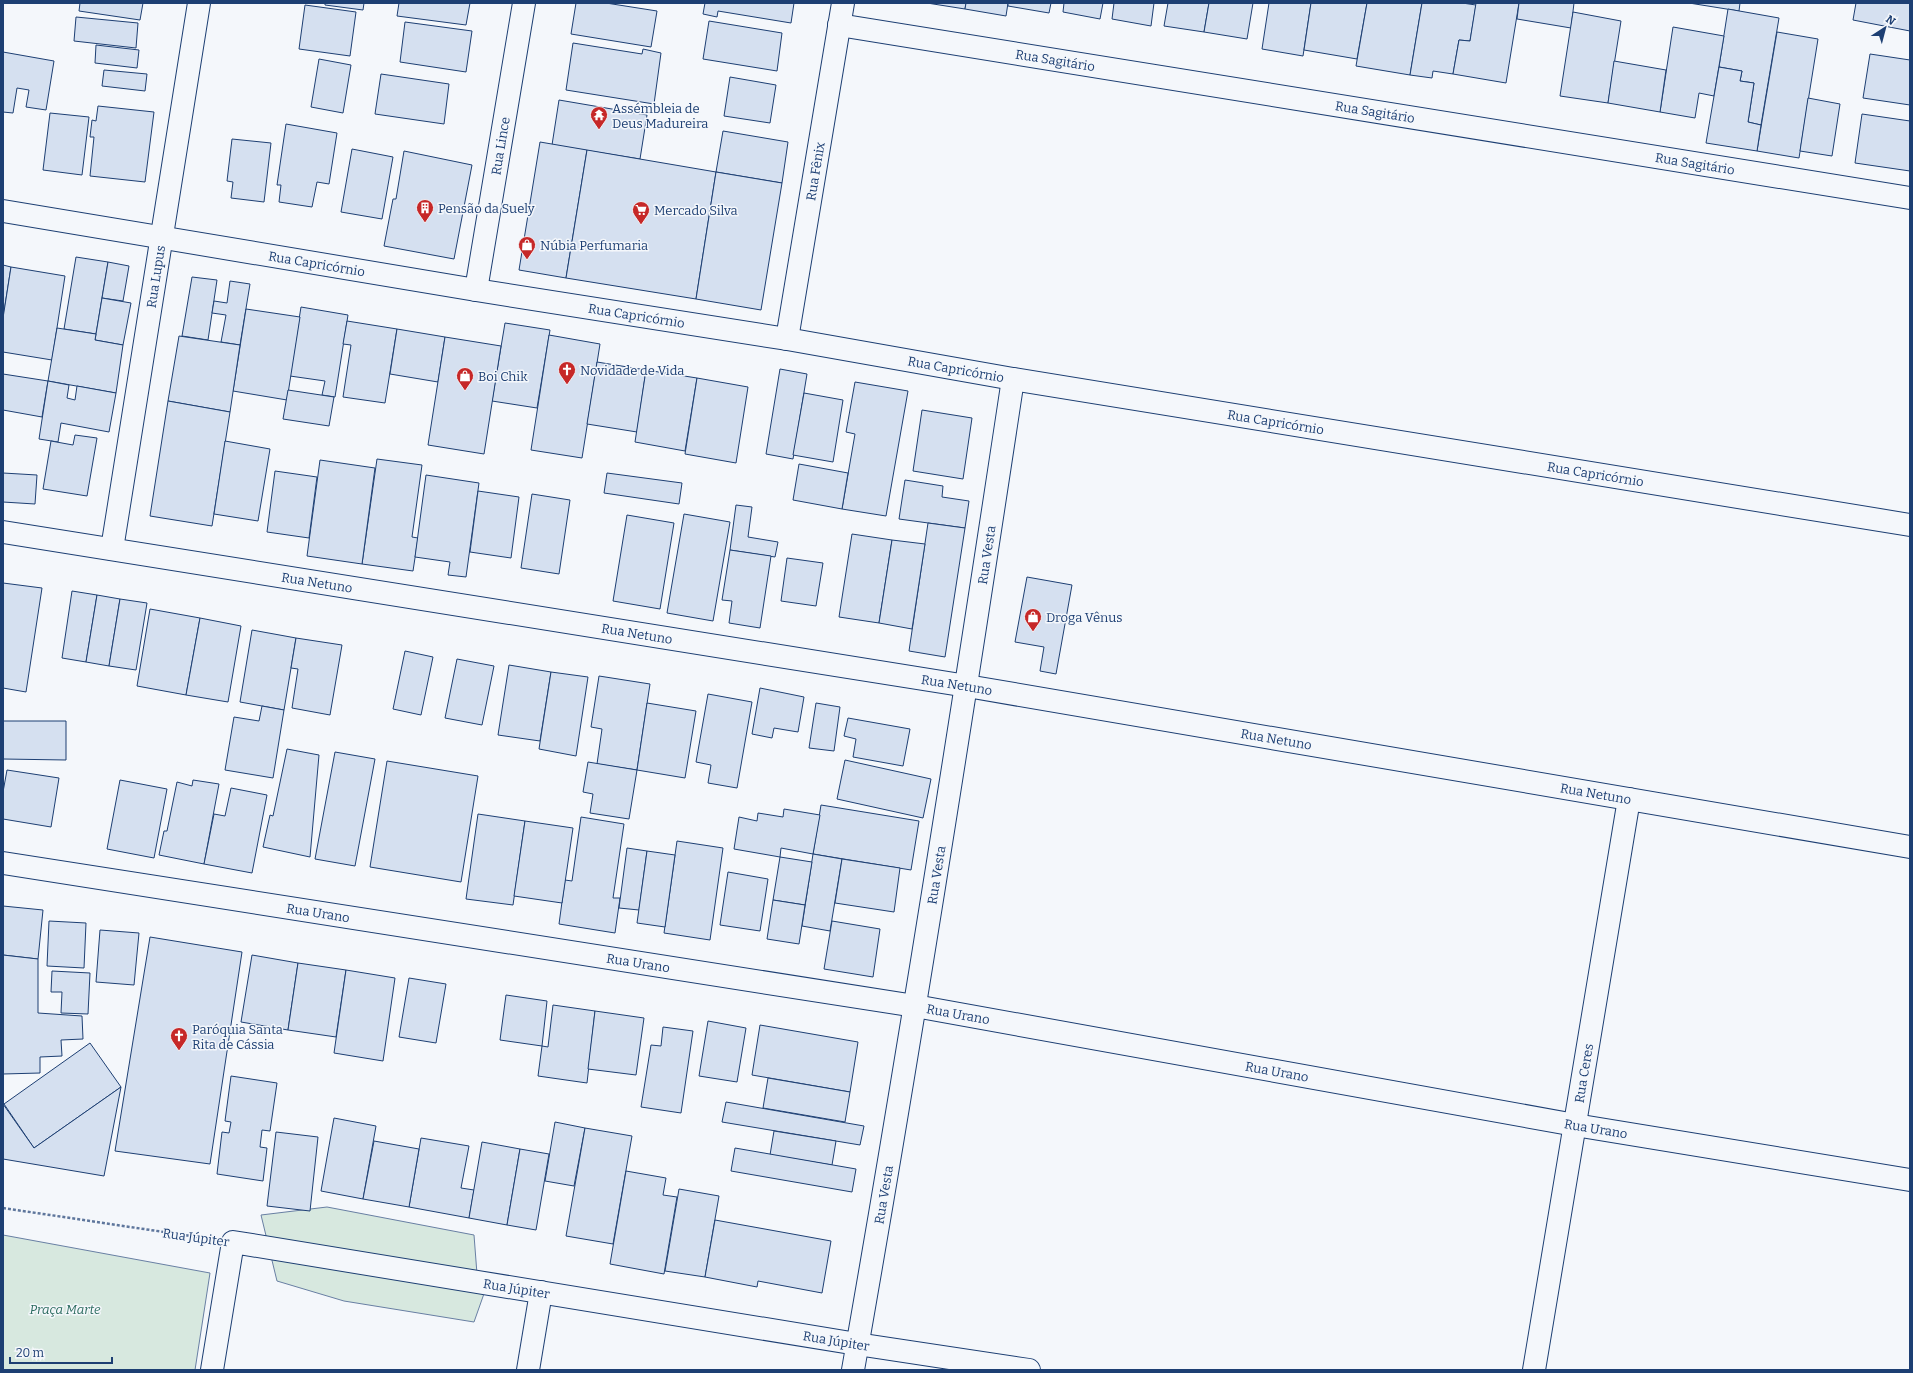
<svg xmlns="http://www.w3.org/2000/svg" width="1913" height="1373" viewBox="0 0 1913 1373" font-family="Bitter,serif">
<rect width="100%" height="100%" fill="#f4f7fb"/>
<!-- green -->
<g fill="#d7e8df" stroke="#687fa3">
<polygon points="327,1207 474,1235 477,1274 486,1288 474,1322 344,1301 277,1281 261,1215"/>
<polygon points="3,1235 210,1273 195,1370 3,1370"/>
</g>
<!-- building -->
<g fill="#d5e0f0" stroke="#1d3f73">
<polygon points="80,3 143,3 140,20 79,11"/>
<polygon points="325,3 364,3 363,10 325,5"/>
<polygon points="399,3 470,3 466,25 397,16"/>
<polygon points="576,3 606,3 657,11 651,47 571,34"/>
<polygon points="705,3 794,3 791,23 718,11 717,17 703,14"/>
<polygon points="927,3 966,3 965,9"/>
<polygon points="966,3 1008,3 1006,16 965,9"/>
<polygon points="1008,3 1051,3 1049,13 1008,6"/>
<polygon points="1064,3 1103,3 1100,19 1063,12"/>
<polygon points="1114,3 1154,3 1151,26 1112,19"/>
<polygon points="1168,3 1209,3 1204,32 1164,26"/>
<polygon points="1209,3 1253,3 1247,39 1204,32"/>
<polygon points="1269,3 1311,3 1303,56 1262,49"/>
<polygon points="1311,3 1367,3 1357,59 1304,50"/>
<polygon points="1367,3 1422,3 1410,75 1356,66"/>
<polygon points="1422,3 1462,3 1476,5 1470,41 1459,40 1453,74 1433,71 1432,78 1410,75"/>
<polygon points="1476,3 1519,3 1506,83 1453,74 1459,40 1470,41"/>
<polygon points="1519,3 1574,3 1571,28 1517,19"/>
<polygon points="1689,3 1740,3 1739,11"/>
<polygon points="1856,3 1910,3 1910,31 1853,20"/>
<polygon points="305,5 356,12 350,56 299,49"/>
<polygon points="1728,9 1779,18 1761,125 1748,122 1754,83 1740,81 1742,71 1719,67"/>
<polygon points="1573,12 1621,21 1608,103 1560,96"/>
<polygon points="76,17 138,23 136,48 74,41"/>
<polygon points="709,21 782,33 777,71 703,59"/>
<polygon points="405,22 472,31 466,72 400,62"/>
<polygon points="1673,27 1724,36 1714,96 1699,93 1695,118 1660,112"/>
<polygon points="1777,32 1818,39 1799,158 1757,151"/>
<polygon points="573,43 642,54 643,49 661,53 654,104 566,90"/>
<polygon points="96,45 139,50 137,68 95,63"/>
<polygon points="3,52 54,61 46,110 26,107 29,90 17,88 13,113 3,112"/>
<polygon points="1870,54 1910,60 1910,105 1863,98"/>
<polygon points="319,59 351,65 343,113 311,107"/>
<polygon points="1614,61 1666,70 1660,112 1608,103"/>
<polygon points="1719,67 1742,71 1740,81 1754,83 1748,122 1761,125 1757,151 1706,143"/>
<polygon points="104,70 147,74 145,91 102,86"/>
<polygon points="381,74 449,84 444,124 375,114"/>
<polygon points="730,77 776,85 770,123 724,116"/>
<polygon points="1808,98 1840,104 1832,156 1800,151"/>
<polygon points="559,100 647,115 640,159 552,145"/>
<polygon points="98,106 154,112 145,182 90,176 94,137 90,137 92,120 96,121"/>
<polygon points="50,113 89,117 82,175 43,170"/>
<polygon points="1862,114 1910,121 1910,171 1855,163"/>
<polygon points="286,124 337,133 329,184 317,182 312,207 279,202 281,185 277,185"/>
<polygon points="723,131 788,142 782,183 716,172"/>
<polygon points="232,139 271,143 264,202 231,198 233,182 227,181"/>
<polygon points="540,142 587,150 566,278 519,270"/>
<polygon points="352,149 393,157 382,219 341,212"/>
<polygon points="587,150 716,172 696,299 566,278"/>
<polygon points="404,151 472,165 454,259 384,246 393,199 396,199"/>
<polygon points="716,172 782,183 761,310 696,299"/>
<polygon points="76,257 108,262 96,334 64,329"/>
<polygon points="108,262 129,266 123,301 102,298"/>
<polygon points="3,265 11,267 3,318"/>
<polygon points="11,267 65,276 52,360 3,352 3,318"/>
<polygon points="192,277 217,280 208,340 182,336"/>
<polygon points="230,281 250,284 240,345 221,342 226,315 212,313 214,301 227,303"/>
<polygon points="102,298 131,303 123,345 95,340"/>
<polygon points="301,307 348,315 335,397 322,395 325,381 290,376"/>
<polygon points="246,309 300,317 287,400 233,391"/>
<polygon points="347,321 397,329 385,403 343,397 351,345 343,344"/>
<polygon points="505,323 550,330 537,408 492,401"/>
<polygon points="57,328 96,334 95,340 123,345 116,393 48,381"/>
<polygon points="397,329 445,337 438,382 390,374"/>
<polygon points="549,335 600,344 582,458 531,450"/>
<polygon points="179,336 240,345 230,412 168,401"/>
<polygon points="445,337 501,346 484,454 428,445"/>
<polygon points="597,362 646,370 637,432 587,424"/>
<polygon points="780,369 807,374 793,459 766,454"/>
<polygon points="646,370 697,378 685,451 635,442"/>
<polygon points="3,374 48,381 42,417 3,410"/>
<polygon points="697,378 748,387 736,463 685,454"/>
<polygon points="48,381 69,385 67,398 75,400 77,386 116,393 109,432 61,423 58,442 39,439"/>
<polygon points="855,382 908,391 886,516 842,509 855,434 846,432"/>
<polygon points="288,390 334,397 329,426 283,419"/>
<polygon points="804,393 843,400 833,462 793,455"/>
<polygon points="168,401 230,412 212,526 150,516"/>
<polygon points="922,410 972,418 963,479 913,471"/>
<polygon points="75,435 97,438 87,496 43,489 51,441 73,445"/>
<polygon points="225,441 270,449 258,521 214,514"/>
<polygon points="377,459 422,465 412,537 418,538 413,571 362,564"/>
<polygon points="320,460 375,468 362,564 307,556"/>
<polygon points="799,464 848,473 842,509 793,500"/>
<polygon points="275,471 317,477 309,538 267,532"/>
<polygon points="3,473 37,475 35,504 3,502"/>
<polygon points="607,473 682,483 679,504 604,493"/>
<polygon points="426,475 479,483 466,577 448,575 450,562 415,557"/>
<polygon points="905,480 943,486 942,497 969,501 965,528 899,519"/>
<polygon points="478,491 519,497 511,558 470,552"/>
<polygon points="532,494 570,500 559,574 521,568"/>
<polygon points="736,505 752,507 748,537 778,542 775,557 730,550"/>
<polygon points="684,514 730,522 713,621 667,613"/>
<polygon points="627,515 674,523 660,609 613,601"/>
<polygon points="928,523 965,528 945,657 909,651"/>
<polygon points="852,534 892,540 879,623 839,617"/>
<polygon points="892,540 925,544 912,629 879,623"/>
<polygon points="730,550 771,556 760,628 729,623 732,601 722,600"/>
<polygon points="787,558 823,563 816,606 781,601"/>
<polygon points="1027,577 1072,585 1056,674 1040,671 1044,647 1015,642"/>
<polygon points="3,583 42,588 26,692 3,688"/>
<polygon points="72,591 97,595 86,662 62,658"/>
<polygon points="97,595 120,599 109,666 86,662"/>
<polygon points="120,599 147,603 136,670 109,666"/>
<polygon points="150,609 200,618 186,695 137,686"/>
<polygon points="200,618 241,626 228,702 186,695"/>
<polygon points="252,630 296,638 284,710 240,702"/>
<polygon points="296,638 342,645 330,715 292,708 298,669 291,668"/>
<polygon points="405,651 433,657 421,715 393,709"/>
<polygon points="457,659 494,666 482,725 445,718"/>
<polygon points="509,665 551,672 540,741 498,735"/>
<polygon points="551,672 588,677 576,756 539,749"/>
<polygon points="599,676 650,684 637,770 597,764 602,729 591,727"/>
<polygon points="760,688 804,697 798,732 774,728 772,738 752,734"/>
<polygon points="708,694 752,702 737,788 708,783 711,765 696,762"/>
<polygon points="647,703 696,711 685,778 637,770"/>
<polygon points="816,703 840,707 834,751 809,748"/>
<polygon points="262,706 284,710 273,778 225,770 234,717 259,721"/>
<polygon points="848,718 910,729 903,766 853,757 856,739 844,736"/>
<polygon points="3,721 66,721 66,760 3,759"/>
<polygon points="287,749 319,755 310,857 263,847 270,815 273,816"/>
<polygon points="335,752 375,759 355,866 315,859"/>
<polygon points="845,760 931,779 923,818 837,799"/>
<polygon points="387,761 478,776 461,882 370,867"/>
<polygon points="588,762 637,770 629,819 590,813 593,794 583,792"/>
<polygon points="7,770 59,778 51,827 3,819 3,792"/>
<polygon points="120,780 167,789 154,858 107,849"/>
<polygon points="193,780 219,784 204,864 159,855 164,831 167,831 177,782 192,786"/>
<polygon points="231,788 267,795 252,873 204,864 214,814 225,816"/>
<polygon points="821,805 919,821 911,870 813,854"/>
<polygon points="784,809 820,815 813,854 781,848 780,857 734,849 739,817 757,821 758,813 783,817"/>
<polygon points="478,814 525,821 513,905 466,899"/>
<polygon points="581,817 624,824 613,898 620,898 615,933 559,924 565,880 572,881"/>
<polygon points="525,821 573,828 562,903 514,896"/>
<polygon points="677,841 723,848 710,940 664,933"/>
<polygon points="627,848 647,851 639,910 619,908"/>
<polygon points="647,851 675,855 665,927 637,923"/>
<polygon points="813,854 842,859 830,931 802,926"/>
<polygon points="780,857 812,862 805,905 773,900"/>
<polygon points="842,859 900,868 894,912 835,903"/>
<polygon points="728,872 768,879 760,931 720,925"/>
<polygon points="773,900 805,905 799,944 767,939"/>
<polygon points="3,906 43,910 38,959 3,955"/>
<polygon points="49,921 86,923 84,968 47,966"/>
<polygon points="832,921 880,929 873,977 824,969"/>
<polygon points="100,930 139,933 134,985 96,982"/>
<polygon points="150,937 242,952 210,1164 115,1151"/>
<polygon points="3,955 38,959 38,1013 82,1016 83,1039 61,1040 62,1056 40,1057 40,1073 3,1074"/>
<polygon points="252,955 298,963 288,1030 241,1022"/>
<polygon points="298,963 346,970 336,1037 288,1030"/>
<polygon points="346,970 395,978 383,1061 334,1053"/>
<polygon points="52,971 90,973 88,1014 61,1013 62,992 51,992"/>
<polygon points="409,978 446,984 436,1043 399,1037"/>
<polygon points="506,995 547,1001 542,1046 500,1040"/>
<polygon points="553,1005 595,1011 587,1083 538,1076 542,1046 548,1047"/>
<polygon points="595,1011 644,1018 636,1075 588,1069"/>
<polygon points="708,1021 746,1028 737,1082 699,1076"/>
<polygon points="760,1025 858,1042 850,1092 752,1075"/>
<polygon points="663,1027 693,1031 681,1113 641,1107 651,1045 661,1046"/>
<polygon points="90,1043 121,1087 34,1148 4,1104"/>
<polygon points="231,1076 277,1083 270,1131 262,1130 260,1147 267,1148 263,1181 217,1174 222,1132 229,1133 231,1122 225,1121"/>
<polygon points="768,1078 850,1092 845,1122 763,1108"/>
<polygon points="121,1087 104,1176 3,1159 3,1104 34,1148"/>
<polygon points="726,1102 864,1126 860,1145 722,1122"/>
<polygon points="334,1118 376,1126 363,1199 321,1191"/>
<polygon points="555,1122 585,1128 574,1186 545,1181"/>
<polygon points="585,1128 632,1136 613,1244 566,1236"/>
<polygon points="774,1131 836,1141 832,1165 770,1155"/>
<polygon points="276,1132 318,1137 310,1211 267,1206"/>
<polygon points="421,1138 469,1146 461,1188 474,1190 469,1218 409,1207"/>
<polygon points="374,1141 419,1149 409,1207 363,1199"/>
<polygon points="482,1142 520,1149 507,1225 469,1218"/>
<polygon points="735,1148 856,1169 852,1192 731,1171"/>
<polygon points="520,1149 549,1154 536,1230 507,1225"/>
<polygon points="626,1171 666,1178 663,1195 677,1197 664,1274 610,1264"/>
<polygon points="679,1189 719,1196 705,1277 665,1271"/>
<polygon points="715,1220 831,1241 822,1293 758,1281 757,1287 705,1277"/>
</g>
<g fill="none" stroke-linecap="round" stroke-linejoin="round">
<defs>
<g id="street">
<path id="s1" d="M839,25L1910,198"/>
<path id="s2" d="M3,211L476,290L787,339L1013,379L1910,525"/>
<path id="s3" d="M476,290L524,3"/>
<path id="s4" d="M787,339L843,3"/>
<path id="s5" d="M3,532L967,686L1910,847"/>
<path id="s6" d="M112,549L199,3"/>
<path id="s7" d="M3,863L915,1006L1575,1125L1910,1180"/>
<path id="s8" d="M212,1370L233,1242L857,1344L1029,1370"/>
<polyline points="528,1370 541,1292"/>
<path id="s9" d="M853,1370C911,1041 963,710 1013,379"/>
<path id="s10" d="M1534,1370L1629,799"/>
</g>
</defs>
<!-- street casing -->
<use href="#street" stroke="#1d3f73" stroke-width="24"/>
<!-- path -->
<polyline stroke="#5e769c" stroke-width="2.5" stroke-dasharray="3 2" stroke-linecap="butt" points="3,1208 204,1238"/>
<!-- street -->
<use href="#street" stroke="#f4f7fb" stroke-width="22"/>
</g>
<!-- icons -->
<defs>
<symbol id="temple-pin" viewBox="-11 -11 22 30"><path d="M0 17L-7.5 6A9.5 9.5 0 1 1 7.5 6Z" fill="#c62828" stroke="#f4f7fb"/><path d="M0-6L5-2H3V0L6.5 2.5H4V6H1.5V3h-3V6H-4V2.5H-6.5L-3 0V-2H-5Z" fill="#fff"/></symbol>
<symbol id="building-pin" viewBox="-11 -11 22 30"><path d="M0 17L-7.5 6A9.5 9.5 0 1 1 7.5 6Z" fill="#c62828" stroke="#f4f7fb"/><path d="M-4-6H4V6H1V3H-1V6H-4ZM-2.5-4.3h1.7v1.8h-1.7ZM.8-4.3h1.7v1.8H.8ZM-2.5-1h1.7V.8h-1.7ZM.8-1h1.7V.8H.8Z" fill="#fff"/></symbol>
<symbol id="supermarket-pin" viewBox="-11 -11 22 30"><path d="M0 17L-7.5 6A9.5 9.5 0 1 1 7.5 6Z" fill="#c62828" stroke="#f4f7fb"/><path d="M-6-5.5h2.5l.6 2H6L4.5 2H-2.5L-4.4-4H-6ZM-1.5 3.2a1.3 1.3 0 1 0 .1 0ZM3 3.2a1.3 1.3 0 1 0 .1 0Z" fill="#fff"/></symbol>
<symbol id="shop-pin" viewBox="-11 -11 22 30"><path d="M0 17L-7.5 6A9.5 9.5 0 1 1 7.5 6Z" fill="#c62828" stroke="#f4f7fb"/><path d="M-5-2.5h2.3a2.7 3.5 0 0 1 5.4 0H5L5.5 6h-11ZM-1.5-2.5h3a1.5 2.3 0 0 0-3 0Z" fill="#fff"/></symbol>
<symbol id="church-pin" viewBox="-11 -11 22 30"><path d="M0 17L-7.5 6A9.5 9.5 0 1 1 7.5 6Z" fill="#c62828" stroke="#f4f7fb"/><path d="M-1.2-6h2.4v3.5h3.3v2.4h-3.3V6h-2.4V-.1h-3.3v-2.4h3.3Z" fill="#fff"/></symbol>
</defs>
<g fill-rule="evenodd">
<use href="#temple-pin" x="589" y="105" width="20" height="27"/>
<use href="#building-pin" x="415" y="198" width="20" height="27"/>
<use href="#supermarket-pin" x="631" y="200" width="20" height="27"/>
<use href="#shop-pin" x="517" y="235" width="20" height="27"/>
<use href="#church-pin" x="557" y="360" width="20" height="27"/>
<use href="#shop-pin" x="455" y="366" width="20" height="27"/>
<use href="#shop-pin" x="1023" y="607" width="20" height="27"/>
<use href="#church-pin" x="169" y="1026" width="20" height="27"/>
</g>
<g text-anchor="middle" stroke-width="3" stroke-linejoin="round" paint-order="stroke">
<!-- street labels -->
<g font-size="13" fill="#1d3f73" stroke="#f4f7fb">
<text dy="5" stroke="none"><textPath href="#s1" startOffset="219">Rua Sagitário</textPath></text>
<text dy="5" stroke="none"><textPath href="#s1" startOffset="543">Rua Sagitário</textPath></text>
<text dy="5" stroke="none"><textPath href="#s3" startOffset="146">Rua Lince</textPath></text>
<text dy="5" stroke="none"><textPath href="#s1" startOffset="867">Rua Sagitário</textPath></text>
<text dy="5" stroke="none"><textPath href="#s4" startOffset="170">Rua Fênix</textPath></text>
<text dy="5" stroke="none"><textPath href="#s2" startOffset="318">Rua Capricórnio</textPath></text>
<text dy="5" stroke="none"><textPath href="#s6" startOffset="276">Rua Lupus</textPath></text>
<text dy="5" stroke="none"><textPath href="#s2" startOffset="642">Rua Capricórnio</textPath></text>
<text dy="5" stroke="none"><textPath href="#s2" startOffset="966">Rua Capricórnio</textPath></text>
<text dy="5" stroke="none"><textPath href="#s2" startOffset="1290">Rua Capricórnio</textPath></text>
<text dy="5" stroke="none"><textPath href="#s2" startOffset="1614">Rua Capricórnio</textPath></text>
<text dy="5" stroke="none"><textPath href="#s9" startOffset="826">Rua Vesta</textPath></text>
<text dy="5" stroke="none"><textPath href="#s5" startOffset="318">Rua Netuno</textPath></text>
<text dy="5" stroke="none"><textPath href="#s5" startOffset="642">Rua Netuno</textPath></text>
<text dy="5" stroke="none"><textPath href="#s5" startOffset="966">Rua Netuno</textPath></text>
<text dy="5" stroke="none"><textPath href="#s5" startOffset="1290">Rua Netuno</textPath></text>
<text dy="5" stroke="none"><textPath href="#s5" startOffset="1614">Rua Netuno</textPath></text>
<text dy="5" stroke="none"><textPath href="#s9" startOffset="502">Rua Vesta</textPath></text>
<text dy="5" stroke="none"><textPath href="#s7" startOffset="319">Rua Urano</textPath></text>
<text dy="5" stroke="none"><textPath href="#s7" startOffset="643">Rua Urano</textPath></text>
<text dy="5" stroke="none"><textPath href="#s7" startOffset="967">Rua Urano</textPath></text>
<text dy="5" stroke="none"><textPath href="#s7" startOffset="1291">Rua Urano</textPath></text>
<text dy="5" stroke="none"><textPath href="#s10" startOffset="301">Rua Ceres</textPath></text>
<text dy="5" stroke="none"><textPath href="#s7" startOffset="1615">Rua Urano</textPath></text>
<text dy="5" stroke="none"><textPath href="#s9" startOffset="178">Rua Vesta</textPath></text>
<text transform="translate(196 1237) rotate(8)" y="5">Rua Júpiter</text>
<text dy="5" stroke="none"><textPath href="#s8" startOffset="417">Rua Júpiter</textPath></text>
<text dy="5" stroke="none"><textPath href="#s8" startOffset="741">Rua Júpiter</textPath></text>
</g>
<!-- poi labels -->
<g font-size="13" fill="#1d3f73" stroke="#f4f7fb" text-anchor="start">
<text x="612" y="113">Assémbleia de<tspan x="612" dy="15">Deus Madureira</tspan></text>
<text x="438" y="213">Pensão da Suely</text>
<text x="654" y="215">Mercado Silva</text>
<text x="540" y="250">Núbia Perfumaria</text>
<text x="580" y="375">Novidade de Vida</text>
<text x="478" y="381">Boi Chik</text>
<text x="1046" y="622">Droga Vênus</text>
<text x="192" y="1034">Paróquia Santa<tspan x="192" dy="15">Rita de Cássia</tspan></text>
</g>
<!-- park labels -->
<g font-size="13" font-style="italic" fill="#2c6c60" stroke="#f4f7fb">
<text x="65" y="1314">Praça Marte</text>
</g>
</g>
<!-- border -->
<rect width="1913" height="1373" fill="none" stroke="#1d3f73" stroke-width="8"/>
<!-- north arrow -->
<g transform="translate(1885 28) rotate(36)" stroke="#f4f7fb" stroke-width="3" paint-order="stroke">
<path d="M0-3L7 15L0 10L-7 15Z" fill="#1d3f73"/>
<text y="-6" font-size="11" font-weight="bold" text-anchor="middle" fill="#1d3f73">N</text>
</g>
<!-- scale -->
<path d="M10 1357v6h102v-6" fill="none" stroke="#1d3f73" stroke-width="2"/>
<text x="16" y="1357" font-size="12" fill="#1d3f73" stroke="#f4f7fb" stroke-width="3" paint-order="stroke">20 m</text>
</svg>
